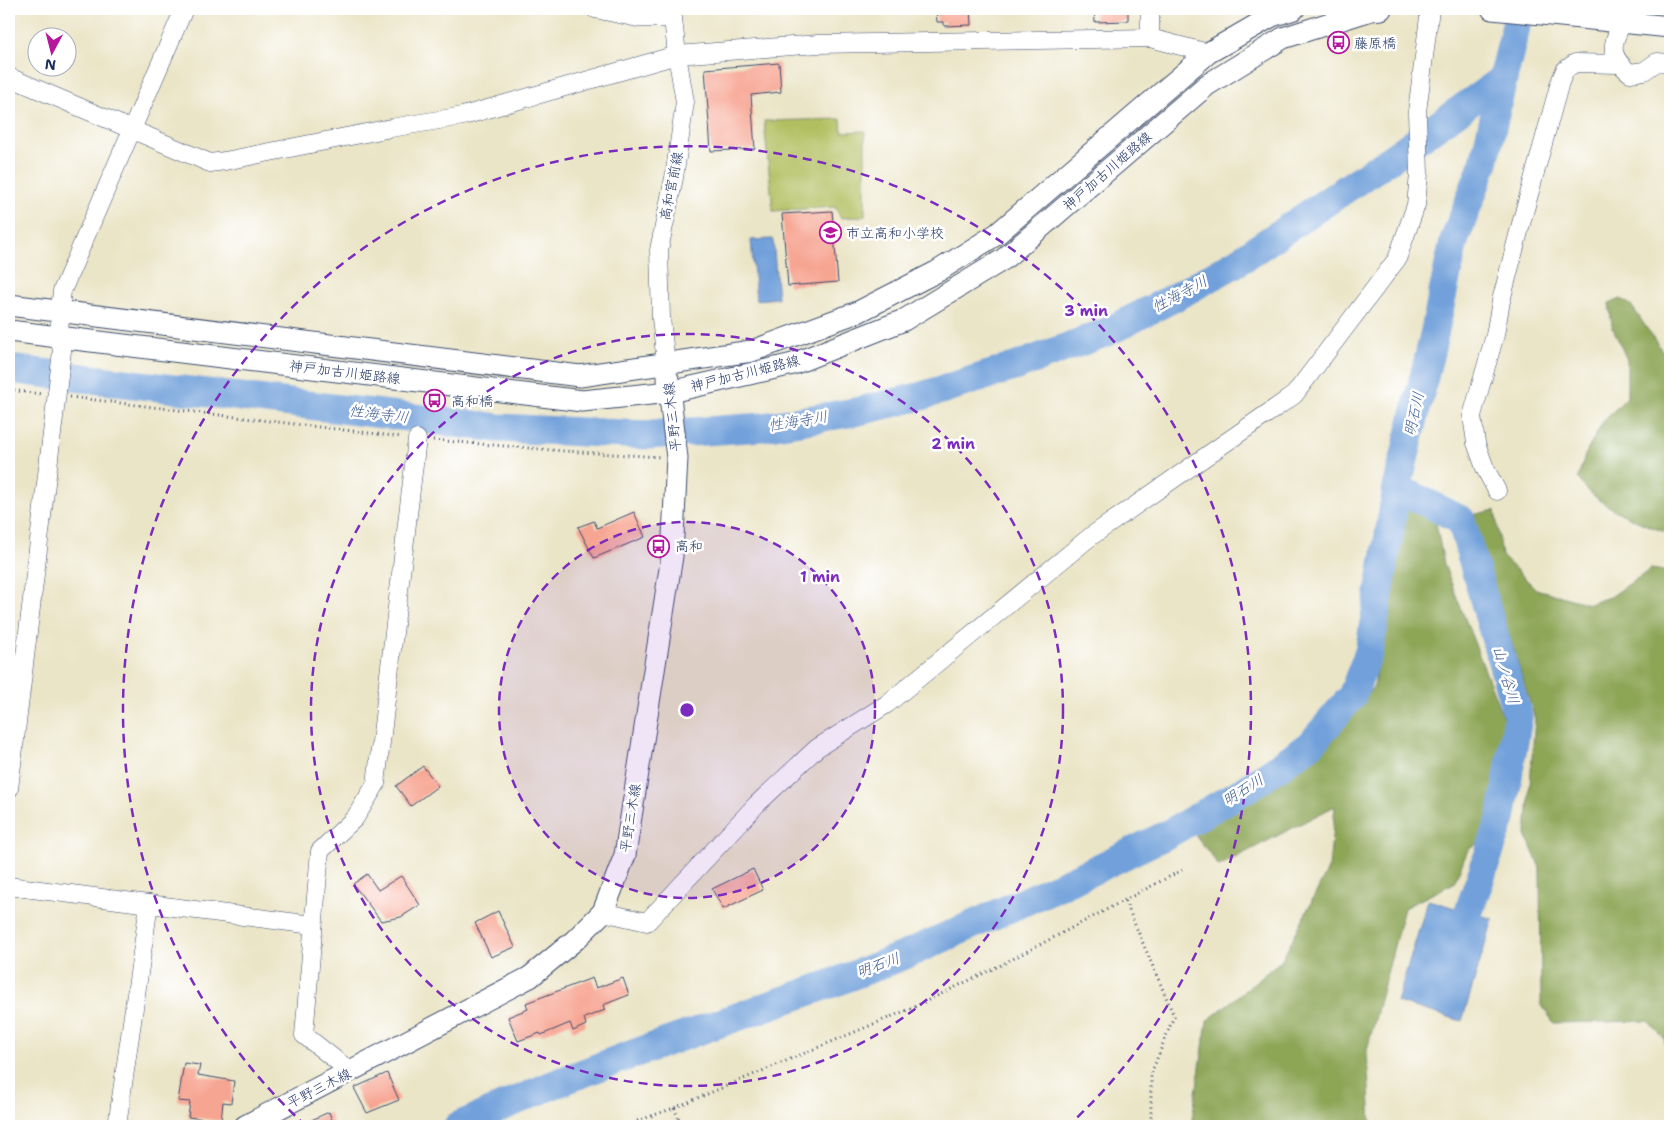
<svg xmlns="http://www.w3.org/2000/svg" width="1679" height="1135" viewBox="0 0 1679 1135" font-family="'Shantell Sans','Klee One',sans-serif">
<rect width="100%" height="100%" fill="#fff"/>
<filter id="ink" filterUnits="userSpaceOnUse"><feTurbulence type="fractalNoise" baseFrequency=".02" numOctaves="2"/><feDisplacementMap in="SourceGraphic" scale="10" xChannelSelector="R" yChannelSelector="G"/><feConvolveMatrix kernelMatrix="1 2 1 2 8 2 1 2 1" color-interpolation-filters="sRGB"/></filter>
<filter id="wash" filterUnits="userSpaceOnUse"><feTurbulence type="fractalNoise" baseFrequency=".0096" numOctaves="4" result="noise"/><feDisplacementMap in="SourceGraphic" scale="20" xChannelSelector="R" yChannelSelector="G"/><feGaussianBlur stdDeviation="1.12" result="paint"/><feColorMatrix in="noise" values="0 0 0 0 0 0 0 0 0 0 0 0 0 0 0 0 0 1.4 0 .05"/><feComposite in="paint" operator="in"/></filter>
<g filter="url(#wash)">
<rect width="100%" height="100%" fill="#ebe5c7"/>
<!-- green -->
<polygon fill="#b2bf61" stroke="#667760" points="841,119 842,132 865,131 865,216 841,218 835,207 773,211 764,121"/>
<!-- forest -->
<g fill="#8da657" stroke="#546a5a">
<path d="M1621,299L1631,305L1665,355L1670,358V534C1640,523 1595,506 1578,478L1585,455L1602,423L1627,397V360L1612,326L1609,303Z"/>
<polygon points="1407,504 1436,523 1444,564 1508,730 1484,839 1468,850 1454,883 1404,908 1367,1050 1371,1126 1191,1126 1207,1021 1282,960 1329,867 1335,806 1219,866 1191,829 1327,745 1374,686"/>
<polygon points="1495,510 1502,556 1536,589 1589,604 1612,596 1651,569 1670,572 1670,1075 1664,1038 1648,1021 1554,1023 1541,1004 1540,868 1526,835 1535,719 1472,515"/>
</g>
<!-- water -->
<g fill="#71a0da" stroke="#46689c">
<polygon points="773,239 778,298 756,300 751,240"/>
<polygon points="1428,900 1493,919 1462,1021 1397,1002"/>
</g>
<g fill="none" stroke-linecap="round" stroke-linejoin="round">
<!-- river -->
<g stroke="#71a0da" stroke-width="29">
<polyline points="9,369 498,428 647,435 763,427 855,412 922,396 1017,366 1107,332 1177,296 1239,261 1399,153 1503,79"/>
<polyline points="1397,488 1461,520 1518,717 1501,819 1456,948"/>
<polyline points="458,1126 550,1086 622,1058 841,980 905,955 1088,873 1168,834 1248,788 1311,744 1352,696 1369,652 1397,488 1432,344 1454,241 1484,162 1503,79 1520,9"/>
</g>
</g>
<g id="blocks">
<!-- building -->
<g fill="#f7a593">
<polygon points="936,9 970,9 971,25 944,26 944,22 937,22"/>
<polygon points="1094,9 1128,9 1128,21 1095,22"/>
<polygon points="779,63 781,92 751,95 755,149 711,151 705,69"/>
<polygon points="832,211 838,282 788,286 782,214"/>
<polygon points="634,512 645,537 594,558 578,527 594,521 597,528"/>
<polygon points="423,766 438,786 411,806 396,786"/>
<polygon points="753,869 763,890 723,909 712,889"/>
<polygon points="367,874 378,890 401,876 420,905 401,917 381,921 353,884"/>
<polygon points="498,911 515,947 491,957 475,923"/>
<polygon points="592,978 596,988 623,978 629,995 603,1005 605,1010 584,1018 586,1025 573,1031 570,1023 541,1035 540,1033 518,1041 508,1017 528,1009 526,1003"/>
<polygon points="184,1063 200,1065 198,1075 234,1081 231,1103 223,1102 221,1121 188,1117 190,1102 178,1101"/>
<polygon points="387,1073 399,1100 367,1113 354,1088"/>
<polygon points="329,1112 334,1126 298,1126"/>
</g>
</g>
</g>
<g filter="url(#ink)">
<use href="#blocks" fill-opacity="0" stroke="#3a4a6e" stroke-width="1"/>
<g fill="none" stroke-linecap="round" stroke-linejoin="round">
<defs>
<g id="minor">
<polyline points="595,9 638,18 672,18"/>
<path d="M1623,22C1610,45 1609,56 1630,73L1644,71L1657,62L1670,63"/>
<polyline points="1150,38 1150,9"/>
<polyline points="9,77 210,163 225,161 391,128 463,116 677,55 818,44 1150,38 1208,53"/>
<polyline points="666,364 661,318 659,250 674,178 685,102 677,55 672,9"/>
<polyline points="1497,491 1485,468 1476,443 1472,416 1495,335 1501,301 1522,220 1560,82 1565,70 1575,63 1619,64"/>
<path d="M9,789L62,351C58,330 59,311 62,291L184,9"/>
<polyline points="9,886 313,925"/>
<polyline points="603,912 647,922 757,804 817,748 887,704 1090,537 1294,395 1397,259 1416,205 1419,174 1417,112 1430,9"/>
<polyline points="351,1072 304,1035 320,851 355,818 376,784 417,439"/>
<polyline points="117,1126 149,904"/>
</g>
<g id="major">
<polyline points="1492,9 1670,27"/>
<polyline points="9,305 580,376 752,351 858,312 938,271 997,234 1208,53 1272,16 1294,9"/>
<polyline points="9,331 582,401 670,392 793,364 904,320 1004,259 1207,85 1283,38 1371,10 1381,9"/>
<polyline points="245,1126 530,977 575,940 603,912 625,855 672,556 677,458 668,379"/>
</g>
</defs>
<!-- minor casing -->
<use href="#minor" stroke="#3a4a6e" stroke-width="19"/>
<!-- major casing -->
<use href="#major" stroke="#3a4a6e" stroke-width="23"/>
<!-- path -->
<g stroke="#3a4a6e" stroke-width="3" stroke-dasharray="1 4" stroke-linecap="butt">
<polyline points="9,390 42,394"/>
<polyline points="70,397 402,437"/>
<polyline points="433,440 564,451 661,457"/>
<polyline points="1125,901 1174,1016 1151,1074 1151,1126"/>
<polyline points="674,1108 682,1126"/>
<polyline points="623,1126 674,1108 912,1008 1003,964 1182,870"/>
</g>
<!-- minor -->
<use href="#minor" stroke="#fff" stroke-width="18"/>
<!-- major -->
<use href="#major" stroke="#fff" stroke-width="21"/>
</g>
</g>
<!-- distance rings -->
<circle cx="687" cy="710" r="188" fill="#7b2cbf" fill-opacity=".12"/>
<g fill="none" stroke="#7b2cbf" stroke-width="2.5" stroke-dasharray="9 6">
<circle cx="687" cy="710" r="188"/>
<circle cx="687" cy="710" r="376"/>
<path d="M306 1126A564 564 0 1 1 1068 1126"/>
</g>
<!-- icons -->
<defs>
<symbol id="bus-ring" viewBox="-11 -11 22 22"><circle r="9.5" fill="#fff" stroke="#b5179e" stroke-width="1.5"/><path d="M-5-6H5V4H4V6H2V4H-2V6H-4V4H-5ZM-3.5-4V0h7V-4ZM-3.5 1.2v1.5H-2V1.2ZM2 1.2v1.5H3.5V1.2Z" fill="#b5179e"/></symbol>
<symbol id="school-ring" viewBox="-11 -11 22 22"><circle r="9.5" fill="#fff" stroke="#b5179e" stroke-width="1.5"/><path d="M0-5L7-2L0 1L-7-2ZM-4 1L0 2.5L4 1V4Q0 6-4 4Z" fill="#b5179e"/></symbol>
</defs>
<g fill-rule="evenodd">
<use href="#bus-ring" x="1326" y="30" width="25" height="25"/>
<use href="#school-ring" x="818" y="220" width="25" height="25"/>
<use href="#bus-ring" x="422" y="388" width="25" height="25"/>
<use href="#bus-ring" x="646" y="534" width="25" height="25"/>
</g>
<g text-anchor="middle" stroke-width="5" stroke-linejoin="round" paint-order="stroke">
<!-- poi labels -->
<g font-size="14" fill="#1b2f5e" stroke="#fff" text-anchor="start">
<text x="1354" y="48">藤原橋</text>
<text x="846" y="238">市立高和小学校</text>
<text x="451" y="406">高和橋</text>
<text x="675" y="551">高和</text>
</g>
<!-- street labels -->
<g font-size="14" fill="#1b2f5e" stroke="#fff">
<text transform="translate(1107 171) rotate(-41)" y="5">神戸加古川姫路線</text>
<text transform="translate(671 186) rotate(-79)" y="5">高和宮前線</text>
<text transform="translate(345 372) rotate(7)" y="5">神戸加古川姫路線</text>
<text transform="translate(745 373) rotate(-14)" y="5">神戸加古川姫路線</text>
<text transform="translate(672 417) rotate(-96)" y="5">平野三木線</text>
<text transform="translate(630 818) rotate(-81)" y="5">平野三木線</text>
<text transform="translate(319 1088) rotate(-27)" y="5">平野三木線</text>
</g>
<!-- water labels -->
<g font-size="15" font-style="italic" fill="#3d5c90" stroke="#fff">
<text transform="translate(1180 294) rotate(-28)" y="5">性海寺川</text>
<text transform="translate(379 414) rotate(7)" y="5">性海寺川</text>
<text transform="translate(1414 414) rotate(-77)" y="5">明石川</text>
<text transform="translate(798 421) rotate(-9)" y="5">性海寺川</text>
<text transform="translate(1506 675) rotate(74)" y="5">山ノ谷川</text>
<text transform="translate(1243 790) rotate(-32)" y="5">明石川</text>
<text transform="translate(878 965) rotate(-20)" y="5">明石川</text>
</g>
</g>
<circle cx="687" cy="710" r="8" fill="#7b2cbf" stroke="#fff" stroke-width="2.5"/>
<g font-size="15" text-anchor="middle" font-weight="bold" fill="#7b2cbf" stroke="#fff" stroke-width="5" stroke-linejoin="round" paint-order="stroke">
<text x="1086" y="316">3 min</text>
<text x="953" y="449">2 min</text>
<text x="820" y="582">1 min</text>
</g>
<!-- margin -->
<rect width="1679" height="1135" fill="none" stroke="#fff" stroke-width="30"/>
<!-- north arrow -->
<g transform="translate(52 52) rotate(187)"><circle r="24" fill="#ffffff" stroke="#a4acbf"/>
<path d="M0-4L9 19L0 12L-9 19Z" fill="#b5179e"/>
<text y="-8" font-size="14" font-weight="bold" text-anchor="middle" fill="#1b2f5e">N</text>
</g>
</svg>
